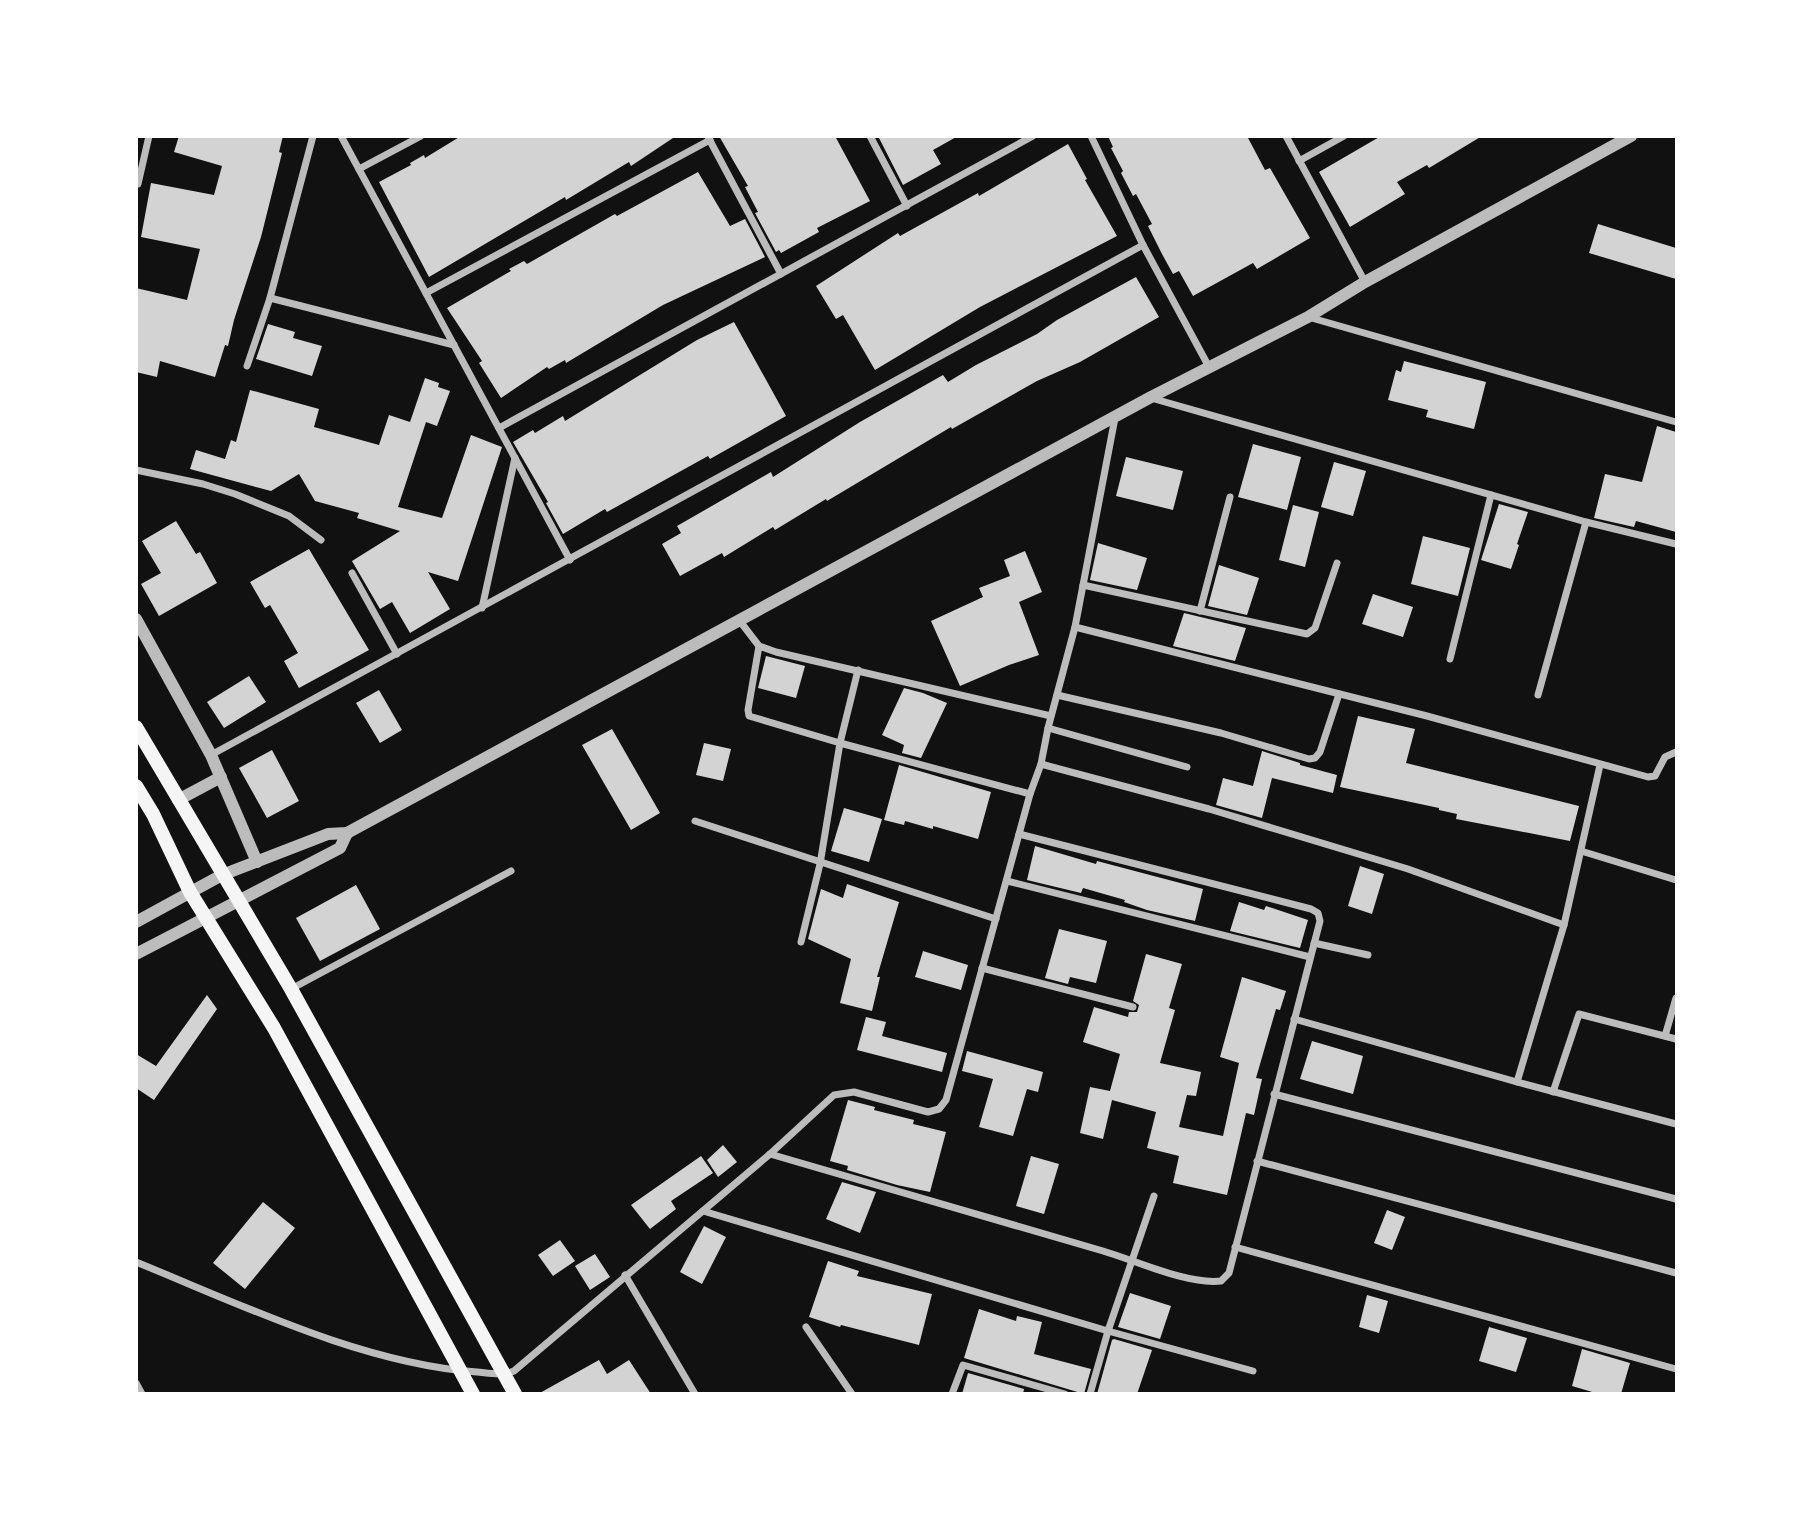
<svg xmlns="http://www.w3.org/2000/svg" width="1813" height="1530" viewBox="0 0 1813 1530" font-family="Roboto,sans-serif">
<rect width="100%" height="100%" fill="#111"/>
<!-- building -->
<g fill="#d3d3d3">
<polygon points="179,136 283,136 279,152 282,153 261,237 234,320 228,346 225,345 215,377 160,361 157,377 136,372 136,288 187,300 200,249 141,237 151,183 214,195 222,166 174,152"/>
<polygon points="461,136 676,136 631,166 629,162 566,200 565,197 429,277 379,182 411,165 410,163 424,155 425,158"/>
<polygon points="719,136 835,136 870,201 817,228 819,232 781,253 779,250 776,252 755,213 758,212 745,187 748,186"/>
<polygon points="878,136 958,136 933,150 941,164 903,185"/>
<polygon points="1108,136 1247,136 1265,170 1270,168 1310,238 1257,269 1253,263 1193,296 1179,271 1173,274 1162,254 1148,226 1152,224 1136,194 1133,196 1121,173 1123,171 1111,148 1113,147"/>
<polygon points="1381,136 1482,136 1429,168 1427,165 1397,182 1405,194 1350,227 1319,172"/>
<polygon points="1068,144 1087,179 1085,180 1117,236 980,307 875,370 843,315 836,319 816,286 898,233 900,236 978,193 979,196"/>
<polygon points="698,172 730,226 745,219 765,257 663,305 566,363 565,360 549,369 547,367 501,398 479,363 482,361 447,308 511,271 509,269 524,261 527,264 615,214 617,216"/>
<polygon points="1598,224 1676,248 1676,279 1589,253"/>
<polygon points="1136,277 1159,317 1080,362 1037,381 952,429 951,427 827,501 826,499 775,530 773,527 724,557 722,553 680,576 662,544 681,533 677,526 771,472 773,477 860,422 943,375 948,382 976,365 1037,334 1057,320"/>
<polygon points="734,322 786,416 710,459 708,456 607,512 605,509 563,534 546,503 548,502 513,442 533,430 535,433 563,416 565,421 697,340"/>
<polygon points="268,324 295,332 293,338 322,346 312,376 256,359"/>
<polygon points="1404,361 1486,382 1474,429 1426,417 1428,410 1388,400 1396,370 1401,372"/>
<polygon points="425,378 439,383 438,387 450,391 437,426 426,422 398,507 442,518 471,435 502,447 458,581 428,572 450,609 410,633 392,602 380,609 352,561 400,531 357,518 359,513 315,501 299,474 271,491 190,469 196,450 225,459 231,440 236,442 250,390 319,409 314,427 379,445 389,415 410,422"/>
<polygon points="1657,426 1676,432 1676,532 1636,521 1634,527 1594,518 1605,474 1642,482"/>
<polygon points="1253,444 1301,457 1287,510 1238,497"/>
<polygon points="1126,457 1183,471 1173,510 1116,496"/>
<polygon points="1334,462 1366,471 1353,516 1321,507"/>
<polygon points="1499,504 1528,512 1517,544 1519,545 1511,569 1481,560"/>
<polygon points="1293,505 1319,512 1305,567 1279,560"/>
<polygon points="176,521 196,554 200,552 217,583 159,616 141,584 161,573 142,541"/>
<polygon points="1423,536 1470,548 1458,596 1411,584"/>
<polygon points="1098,543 1147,558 1137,590 1090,580"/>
<polygon points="309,549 369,650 299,688 284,661 298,653 270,605 265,608 250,582"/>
<polygon points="1025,551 1042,592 1019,602 1039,655 1009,665 960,686 931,621 983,597 979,588 1010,576 1004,560"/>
<polygon points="1219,565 1259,578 1247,615 1208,606"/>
<polygon points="1373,594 1413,607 1403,637 1362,624"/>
<polygon points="1184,613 1246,628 1235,661 1173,646"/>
<polygon points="766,656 805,666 796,698 758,688"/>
<polygon points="249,676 266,702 224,728 207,702"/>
<polygon points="904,688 923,693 947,703 921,758 902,753 904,745 882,735"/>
<polygon points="379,690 402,730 380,743 356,703"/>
<polygon points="1358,716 1415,729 1406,763 1579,806 1570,841 1456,819 1457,814 1439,810 1439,808 1340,787"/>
<polygon points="612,729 660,813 631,830 582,745"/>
<polygon points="704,743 731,749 723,781 696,775"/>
<polygon points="272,750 299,801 267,818 239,768"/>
<polygon points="1262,751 1300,763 1300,765 1337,775 1333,793 1272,778 1262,818 1216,805 1223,778 1253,786"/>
<polygon points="899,765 991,792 978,839 933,826 933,829 905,821 904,825 884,820"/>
<polygon points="844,808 882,819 869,862 831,851"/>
<polygon points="1035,846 1096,864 1097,861 1203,889 1195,921 1147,910 1124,902 1125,900 1083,888 1081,893 1027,880"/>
<polygon points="1360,866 1384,874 1372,914 1348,906"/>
<polygon points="847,884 899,902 877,977 880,977 872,1011 840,1003 851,959 808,939 821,889 843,898"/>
<polygon points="356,885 380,929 320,961 296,918"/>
<polygon points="1239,902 1264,910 1266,906 1308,920 1300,948 1230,931"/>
<polygon points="1059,929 1107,941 1096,983 1070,977 1068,984 1045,978"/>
<polygon points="923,951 968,965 961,990 915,977"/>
<polygon points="1146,954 1182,964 1169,1008 1175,1010 1160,1063 1201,1072 1196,1096 1187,1095 1179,1127 1223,1136 1239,1063 1220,1057 1242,977 1286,991 1280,1010 1276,1009 1256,1078 1262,1079 1254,1115 1246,1113 1227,1195 1173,1183 1179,1156 1147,1148 1156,1112 1112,1100 1103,1139 1080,1133 1090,1087 1110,1091 1120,1054 1083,1042 1094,1007 1128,1017 1129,1012 1137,1012 1139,1005 1133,1001"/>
<polygon points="207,995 217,1009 154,1100 136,1088 136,1054 156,1066"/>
<polygon points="866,1017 886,1022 882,1036 947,1053 942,1072 857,1050"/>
<polygon points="1312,1041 1363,1056 1353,1094 1300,1079"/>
<polygon points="967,1051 1043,1072 1038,1092 1027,1089 1013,1136 979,1127 993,1079 962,1071"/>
<polygon points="848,1100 875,1107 874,1110 914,1120 913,1124 946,1132 930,1192 897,1185 847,1170 848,1166 830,1161"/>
<polygon points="723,1145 737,1162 718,1177 707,1160"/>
<polygon points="701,1156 713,1173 671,1201 676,1209 650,1229 631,1205"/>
<polygon points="1031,1156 1059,1164 1044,1214 1016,1206"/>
<polygon points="842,1182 876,1192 860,1233 826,1219"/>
<polygon points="263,1202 295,1228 245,1289 213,1263"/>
<polygon points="1387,1210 1405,1217 1392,1250 1374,1243"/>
<polygon points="704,1226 726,1237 702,1284 680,1272"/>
<polygon points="560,1240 575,1261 553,1276 538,1255"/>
<polygon points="595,1254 610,1277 590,1290 575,1266"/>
<polygon points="828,1261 859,1271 857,1276 932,1294 919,1345 841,1325 840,1327 809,1317"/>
<polygon points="1130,1293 1171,1306 1160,1339 1118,1327"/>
<polygon points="1367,1295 1388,1301 1379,1333 1359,1327"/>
<polygon points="979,1309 1016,1321 1017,1316 1042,1322 1034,1354 1091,1369 1084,1394 964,1358"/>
<polygon points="1489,1327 1527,1338 1516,1372 1479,1361"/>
<polygon points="1114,1339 1152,1350 1137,1394 1097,1394 1112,1340"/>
<polygon points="1582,1349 1630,1363 1621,1394 1599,1394 1572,1386"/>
<polygon points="599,1360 607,1374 629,1360 651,1394 538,1394"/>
<polygon points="968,1373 1024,1389 1023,1394 962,1394"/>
</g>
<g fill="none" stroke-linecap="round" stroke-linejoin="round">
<!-- minor -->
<g stroke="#bcbcbc" stroke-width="7">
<polyline points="341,136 570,560"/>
<polyline points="870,136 907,206"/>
<polyline points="1091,136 1143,245 1209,367"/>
<polyline points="1286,136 1365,282"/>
<polyline points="708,137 781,274"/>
<polyline points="1299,161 1344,136"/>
<polyline points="359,169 421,136"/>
<polyline points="138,184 149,136"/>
<polyline points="426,293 710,140"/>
<polyline points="270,298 454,345"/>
<polyline points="1308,317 1676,422"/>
<polyline points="247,366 270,298 313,136"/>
<polyline points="1151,398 1586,522 1676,544"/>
<polyline points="499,428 1033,136"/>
<polyline points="136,470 203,484 235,494 289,516 321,540"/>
<polyline points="352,573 397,654"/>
<polyline points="1083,585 1307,634 1315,628 1337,563"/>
<polyline points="482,608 515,458"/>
<polyline points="1200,611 1230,497"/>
<polyline points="739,620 759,646 776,652 1051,716"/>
<polyline points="1075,627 1427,716 1648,777 1655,776 1665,757 1676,752"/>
<polyline points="759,646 748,710 749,716 840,743 1030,794"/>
<polyline points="1450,659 1491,495"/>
<polyline points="1057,695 1221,733 1309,759 1315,758 1320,752 1339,694"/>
<polyline points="1538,695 1586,522"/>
<polyline points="1048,728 1187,767"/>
<polyline points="211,755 1143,245"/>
<polyline points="1041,764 1209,809 1408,869 1564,925"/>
<polyline points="695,821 996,919"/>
<polyline points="1581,851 1676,880"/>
<polyline points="1007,881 1310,957"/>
<polyline points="801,942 820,864 840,743 858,670"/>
<polyline points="1314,943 1368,955"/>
<polyline points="982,968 1133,1007"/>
<polyline points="291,989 511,871"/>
<polyline points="1294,1019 1517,1082 1676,1124"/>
<polyline points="1665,1036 1676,998"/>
<polyline points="1517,1082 1564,925 1600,765"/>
<polyline points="1553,1092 1579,1014 1676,1039"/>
<polyline points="1274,1094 1676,1199"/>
<path d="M770,1154C881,1187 992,1219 1103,1251C1137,1261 1188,1285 1221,1281L1229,1273L1320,921L1318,913L1311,909L1019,834"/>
<polyline points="1257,1161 1676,1273"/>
<polyline points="703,1211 1108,1331 1253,1371"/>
<polyline points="1235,1247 1676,1369"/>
<path d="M136,1262C242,1305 363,1364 477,1372C489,1373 502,1376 514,1371L770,1154L834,1095L854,1092L928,1112L939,1109L946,1100L1030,794L1041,764L1048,728L1075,627L1115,418"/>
<polyline points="625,1275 695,1394"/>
<polyline points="806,1327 852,1394"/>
<polyline points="136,1383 142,1394"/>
<polyline points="952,1394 963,1365 1065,1394"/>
<polyline points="1090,1394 1108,1331 1154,1196"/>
</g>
<!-- tertiary -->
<g stroke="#bcbcbc" stroke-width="12">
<polyline points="136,619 211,755 257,862"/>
<polyline points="178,800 221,777"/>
<polyline points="136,922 222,875 328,834 347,833 1151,397 1308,317 1365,282 1631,136"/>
<polyline points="136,954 340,848 347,833"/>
</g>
<!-- secondary -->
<g stroke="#f5f5f5" stroke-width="14">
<polyline points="136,727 291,989 515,1394"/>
<polyline points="136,786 153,814 190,892 274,1028 473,1394"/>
</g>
</g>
<!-- border -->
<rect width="1813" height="1530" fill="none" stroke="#ffffff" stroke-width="276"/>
</svg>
